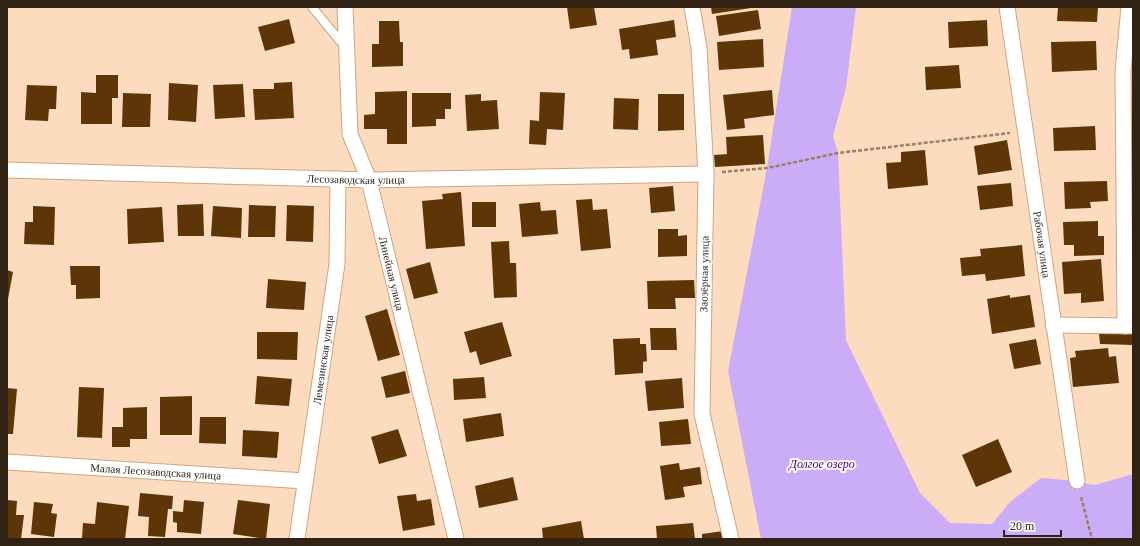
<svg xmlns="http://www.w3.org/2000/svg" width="1140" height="546" viewBox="0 0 1140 546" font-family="'Times New Roman',serif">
<rect width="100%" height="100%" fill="#fddbbe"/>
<!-- water -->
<polygon fill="#cbadf7" points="792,7 856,7 846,88 833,136 838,153 846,340 920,493 950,523 992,524 1010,502 1041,478 1066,480 1095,485 1133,474 1133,539 761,539 728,371 767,168"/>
<!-- building -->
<g fill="#5d3507">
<polygon points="567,7 594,7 597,25 570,29"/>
<polygon points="711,7 751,7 751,8 712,14"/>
<polygon points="1058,7 1098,7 1097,22 1057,21"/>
<polygon points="758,10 761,29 719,36 716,16"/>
<polygon points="289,19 295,43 265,51 258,27"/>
<polygon points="674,20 676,37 656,40 658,55 630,59 629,49 622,50 619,29"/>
<polygon points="987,20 988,46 949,48 948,22"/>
<polygon points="379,21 399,21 400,42 403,42 403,66 372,67 372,44 379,44"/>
<polygon points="763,39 764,67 719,70 717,42"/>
<polygon points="1096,41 1097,70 1052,72 1051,42"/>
<polygon points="959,65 961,88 926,90 925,67"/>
<polygon points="96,75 118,75 118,98 112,98 112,124 81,124 81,92 96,93"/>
<polygon points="292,82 294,118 255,120 253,89 274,89 274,83"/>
<polygon points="169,83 198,85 196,122 168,120"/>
<polygon points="243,84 245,117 215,119 213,85"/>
<polygon points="27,85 57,86 56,109 49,109 48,121 25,120"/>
<polygon points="772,90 774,115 744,119 745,128 727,130 723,95"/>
<polygon points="407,91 407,144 387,144 387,129 364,129 364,115 375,114 375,92"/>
<polygon points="540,92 565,93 563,130 547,129 546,145 529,144 530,120 539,121"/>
<polygon points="123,93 151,94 150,127 122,127"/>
<polygon points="412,93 451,93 451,109 445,109 445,119 436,119 436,126 412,127"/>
<polygon points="481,94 481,101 497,100 499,129 467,131 465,95"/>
<polygon points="658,94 684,94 684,130 658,131"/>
<polygon points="614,98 639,99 638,130 613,129"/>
<polygon points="1095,126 1096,150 1054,151 1053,128"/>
<polygon points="763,135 765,164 715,167 714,155 727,154 726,137"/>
<polygon points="1007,140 1012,170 978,175 974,146"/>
<polygon points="925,150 928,185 888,189 886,163 901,162 901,152"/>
<polygon points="1107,181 1108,201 1090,202 1091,208 1065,209 1064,182"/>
<polygon points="1011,183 1013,206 980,210 977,186"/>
<polygon points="673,186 675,211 651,213 649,188"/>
<polygon points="461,192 465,246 426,249 422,201 443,199 442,194"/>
<polygon points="592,199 593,210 607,209 611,248 581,251 576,200"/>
<rect x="472" y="202" width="24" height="25"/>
<polygon points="540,202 541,211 556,210 558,234 522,237 519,204"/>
<polygon points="203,204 204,236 178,236 177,205"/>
<polygon points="249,205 276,206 275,237 248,237"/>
<polygon points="287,205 314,206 313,242 286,241"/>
<polygon points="33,206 55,207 54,245 24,244 25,222 33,222"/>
<polygon points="213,206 242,208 241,238 211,236"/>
<polygon points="162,207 164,242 128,244 127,209"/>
<polygon points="1098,221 1098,236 1104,236 1104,255 1074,256 1074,245 1064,245 1063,222"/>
<polygon points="658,229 678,229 678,236 687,235 687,256 658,257"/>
<polygon points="509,241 510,263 516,263 517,297 494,298 491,242"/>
<polygon points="1022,245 1025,276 986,281 985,274 962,276 960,258 981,256 980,249"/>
<polygon points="1101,259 1104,301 1081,303 1081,293 1064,294 1062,262"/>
<polygon points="430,262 438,293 414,299 406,269"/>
<polygon points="70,266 100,266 100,298 76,299 76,285 71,285"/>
<polygon points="7,270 13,272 8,299 7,299"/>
<polygon points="268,279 306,282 304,310 266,308"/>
<polygon points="694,280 695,298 675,298 676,309 648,309 647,281"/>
<polygon points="1010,295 1010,298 1030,295 1035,327 992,334 987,299"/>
<polygon points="387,309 400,355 378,361 365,316"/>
<polygon points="502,322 512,356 480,365 476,351 470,353 464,332"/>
<polygon points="650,328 676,328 677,350 651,350"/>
<polygon points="257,332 298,332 297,360 257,359"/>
<polygon points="1099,333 1133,333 1133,345 1100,344"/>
<polygon points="640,338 640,344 646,344 647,361 643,362 643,373 615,375 613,339"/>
<polygon points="1036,339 1041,364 1014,369 1009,344"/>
<polygon points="1108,348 1109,357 1116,356 1119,383 1073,387 1070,358 1076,357 1075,351"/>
<polygon points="405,371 410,393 386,398 381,377"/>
<polygon points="257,376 292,379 289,406 255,404"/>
<polygon points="484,377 486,398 454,400 453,379"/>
<polygon points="682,378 684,408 648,411 645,381"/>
<polygon points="79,387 104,388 102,438 77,437"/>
<polygon points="7,388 17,389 13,434 7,434"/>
<polygon points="192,396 192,435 160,435 160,397"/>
<polygon points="147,407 147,439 130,439 130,447 112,447 112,427 123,427 123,408"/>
<polygon points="501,413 504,436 466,442 463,419"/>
<polygon points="200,417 226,417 226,444 199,443"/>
<polygon points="688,419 691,444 661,446 659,422"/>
<polygon points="398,429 407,456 379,464 371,437"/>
<polygon points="243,430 279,432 277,458 242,456"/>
<polygon points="998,439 1012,472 976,487 962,455"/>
<polygon points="679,463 680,470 700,467 702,484 683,487 685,497 665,500 660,466"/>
<polygon points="513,477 518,500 479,508 475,486"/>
<polygon points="140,493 173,496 172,509 168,509 165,537 148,536 149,517 138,516"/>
<polygon points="416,494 417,501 431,499 435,525 403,531 397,496"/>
<polygon points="7,500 17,501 16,515 24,515 21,539 7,539"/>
<polygon points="184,500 204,502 201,534 177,532 177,523 173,522 173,511 183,512"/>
<polygon points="238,500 270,504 266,539 233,534"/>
<polygon points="34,502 53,504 51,513 57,514 54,537 31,534"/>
<polygon points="97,502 129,506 125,539 82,539 83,523 95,524"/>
<polygon points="581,521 584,539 543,539 542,528"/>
<polygon points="693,523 695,539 657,539 656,526"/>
<polygon points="723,531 724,539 702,539 702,534"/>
</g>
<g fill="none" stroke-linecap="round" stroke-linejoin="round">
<defs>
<polyline id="service" points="312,7 345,47"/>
<g id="minor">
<path id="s1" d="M345,7L350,134L369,180L456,539"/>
<polyline points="692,7 699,48 706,174 702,414 731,539"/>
<path id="s2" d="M1007,7L1077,481"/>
<path id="s3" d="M7,170L369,180L706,174"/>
<polyline points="1053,325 1133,326"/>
<polyline points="1125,326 1123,71 1129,7"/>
<path id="s4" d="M7,462L305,481"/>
<path id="s5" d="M297,539L337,264L338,179"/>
</g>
</defs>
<!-- service casing -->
<use href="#service" stroke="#cda582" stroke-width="10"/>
<!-- minor casing -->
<use href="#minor" stroke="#cda582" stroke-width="17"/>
<!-- path -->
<g stroke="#98806a" stroke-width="2.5" stroke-dasharray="4 2" stroke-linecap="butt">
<polyline points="722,172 767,168 838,153 1010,133"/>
<polyline points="1081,497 1092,539"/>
</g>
<!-- service -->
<use href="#service" stroke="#fff" stroke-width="8"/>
<!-- minor -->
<use href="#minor" stroke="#fff" stroke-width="15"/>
</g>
<g text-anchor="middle" stroke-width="4" stroke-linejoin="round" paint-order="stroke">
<!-- street labels -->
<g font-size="11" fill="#312214" stroke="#fff">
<text dy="4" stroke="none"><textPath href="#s3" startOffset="349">Лесозаводская улица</textPath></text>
<text dy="4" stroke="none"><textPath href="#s2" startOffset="240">Рабочая улица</textPath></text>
<text dy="4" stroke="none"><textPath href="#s1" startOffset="273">Линейная улица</textPath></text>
<text transform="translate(704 274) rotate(-89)" y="4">Заозёрная улица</text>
<text dy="4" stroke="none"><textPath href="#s5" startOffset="181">Лемезинская улица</textPath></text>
<text dy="4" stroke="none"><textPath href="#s4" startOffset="149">Малая Лесозаводская улица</textPath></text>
</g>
<!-- water labels -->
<g font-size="12" font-style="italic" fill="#420071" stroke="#fff">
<text x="822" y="468">Долгое озеро</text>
</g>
</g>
<!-- border -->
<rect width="1140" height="546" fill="none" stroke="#312214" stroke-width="16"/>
<!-- scale -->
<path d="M1004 530v6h57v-6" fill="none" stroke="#312214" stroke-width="2"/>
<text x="1010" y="530" font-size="12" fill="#312214" stroke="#ffffff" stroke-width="3" paint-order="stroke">20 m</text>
</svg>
